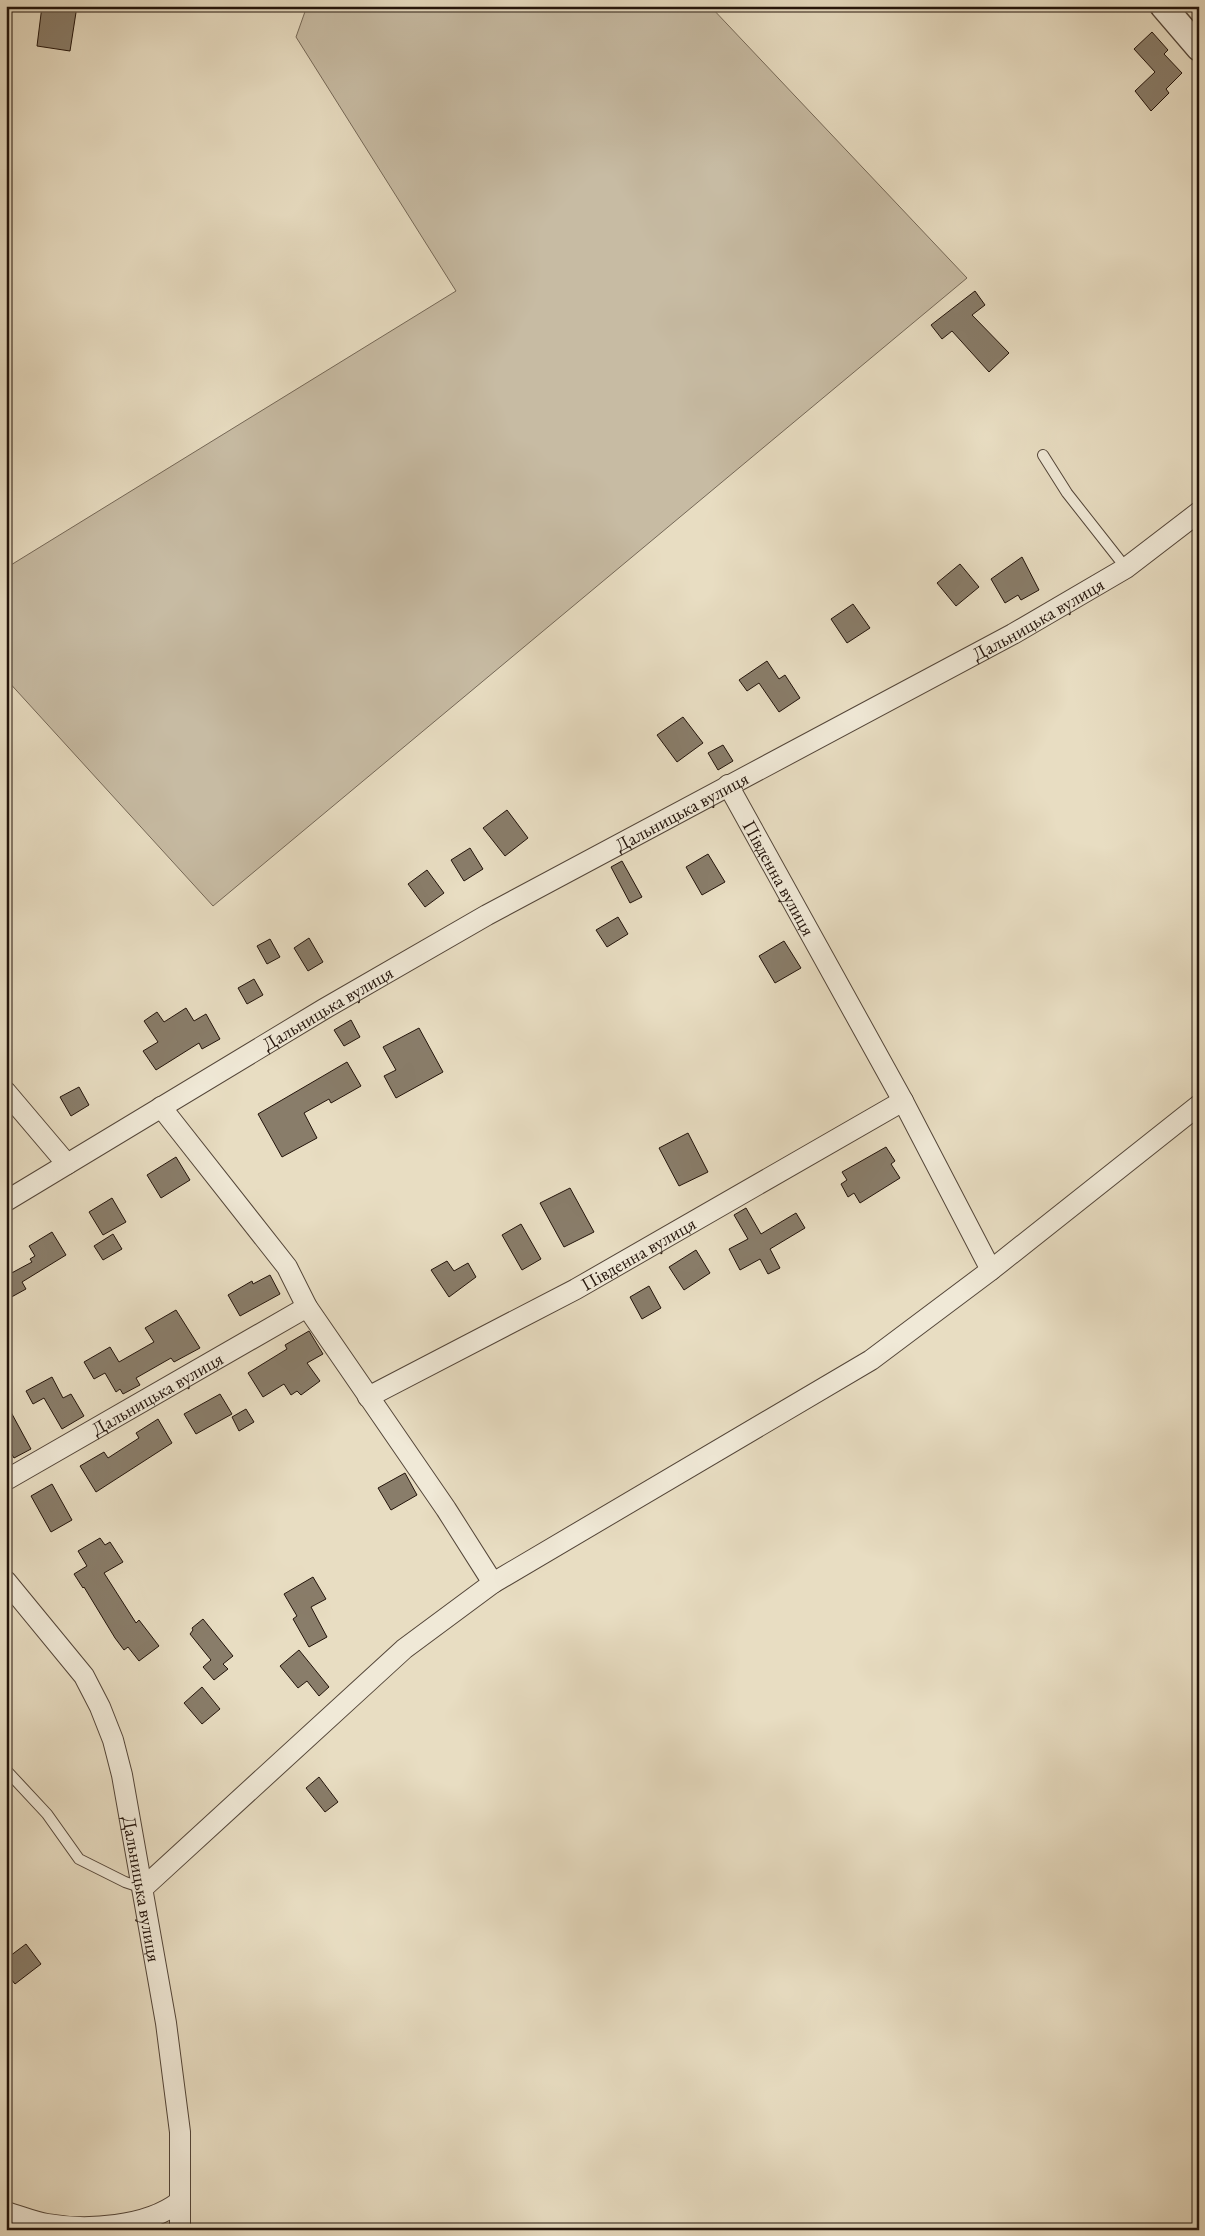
<svg xmlns="http://www.w3.org/2000/svg" width="1205" height="2236" viewBox="0 0 1205 2236" font-family="'EB Garamond',serif">
<rect width="100%" height="100%" fill="#e8ddc2"/>
<filter id="stains"><feTurbulence type="fractalNoise" baseFrequency=".004" numOctaves="4"/><feColorMatrix values="0 0 0 0 .2 0 0 0 0 .09 0 0 0 0 .02 0 0 0 .5 -.17"/></filter>
<radialGradient id="worn" r=".72"><stop offset=".6" stop-color="#630" stop-opacity="0"/><stop offset="1" stop-color="#630" stop-opacity=".3"/></radialGradient>
<!-- green -->
<polygon fill="#c7bba3" stroke="#756857" points="307,6 710,6 967,278 213,906 6,679 6,568 456,291 296,37"/>
<!-- building -->
<g fill="#897d6a" stroke="#23140b">
<polygon points="42,6 77,6 70,51 37,46"/>
<polygon points="1152,32 1168,50 1164,54 1182,73 1166,89 1169,93 1151,111 1135,91 1155,72 1134,49"/>
<polygon points="975,291 985,305 972,315 1009,353 989,372 952,331 942,339 931,325"/>
<polygon points="1022,557 1039,590 1021,600 1018,595 1005,603 991,579"/>
<polygon points="960,564 979,587 956,606 937,583"/>
<polygon points="853,604 870,628 847,643 831,619"/>
<polygon points="767,661 779,679 785,675 800,698 779,712 759,683 747,691 739,680"/>
<polygon points="683,717 703,743 677,762 657,735"/>
<polygon points="723,745 733,761 718,770 708,753"/>
<polygon points="507,810 528,838 505,856 483,828"/>
<polygon points="470,848 483,869 464,881 451,860"/>
<polygon points="708,854 725,882 702,895 686,867"/>
<polygon points="622,861 642,897 630,903 611,867"/>
<polygon points="427,870 444,893 425,907 408,884"/>
<polygon points="618,917 628,934 607,947 596,930"/>
<polygon points="309,938 323,962 308,971 294,948"/>
<polygon points="270,939 280,957 267,964 257,946"/>
<polygon points="784,941 801,968 775,983 759,956"/>
<polygon points="254,979 263,995 247,1004 238,988"/>
<polygon points="186,1008 194,1021 206,1014 220,1039 202,1049 199,1043 156,1070 143,1051 158,1042 144,1021 157,1012 164,1022"/>
<polygon points="351,1020 360,1037 344,1046 334,1030"/>
<polygon points="419,1028 443,1072 396,1098 384,1076 396,1070 383,1047"/>
<polygon points="347,1062 361,1086 331,1103 329,1099 304,1113 317,1138 282,1157 258,1114"/>
<polygon points="79,1087 89,1105 71,1116 60,1097"/>
<polygon points="688,1133 708,1172 679,1186 659,1148"/>
<polygon points="886,1147 895,1161 891,1164 900,1178 860,1203 854,1193 848,1197 841,1184 847,1180 842,1172"/>
<polygon points="176,1157 190,1180 161,1198 147,1175"/>
<polygon points="570,1188 594,1232 564,1247 540,1203"/>
<polygon points="112,1198 126,1222 103,1235 89,1212"/>
<polygon points="746,1208 761,1234 796,1213 805,1228 770,1249 780,1268 768,1274 760,1259 740,1270 729,1249 748,1239 734,1215"/>
<polygon points="521,1224 541,1259 522,1270 502,1235"/>
<polygon points="52,1232 66,1255 22,1282 26,1289 6,1300 6,1276 32,1262 30,1259 35,1256 29,1246"/>
<polygon points="113,1234 122,1249 103,1260 94,1246"/>
<polygon points="696,1250 710,1273 684,1290 669,1267"/>
<polygon points="447,1261 454,1271 468,1263 476,1277 449,1297 431,1270"/>
<polygon points="270,1275 280,1294 240,1316 228,1295 252,1281 253,1284"/>
<polygon points="649,1286 661,1308 642,1319 630,1297"/>
<polygon points="176,1310 200,1348 174,1362 171,1358 136,1378 140,1385 123,1394 120,1389 116,1392 105,1373 94,1379 84,1362 110,1347 119,1362 154,1342 145,1328"/>
<polygon points="309,1331 323,1354 307,1363 320,1381 301,1395 297,1391 291,1395 284,1384 263,1397 248,1373 287,1349 285,1345"/>
<polygon points="52,1377 63,1398 71,1394 84,1416 62,1429 44,1398 33,1404 26,1391"/>
<polygon points="220,1394 232,1414 196,1434 184,1414"/>
<polygon points="6,1403 31,1449 14,1458 11,1453 6,1456"/>
<polygon points="246,1409 254,1422 239,1431 232,1417"/>
<polygon points="158,1419 172,1443 96,1492 80,1466 104,1452 108,1458 139,1438 136,1433"/>
<polygon points="405,1473 417,1495 391,1510 378,1488"/>
<polygon points="52,1484 72,1520 51,1532 31,1496"/>
<polygon points="100,1538 105,1545 110,1542 123,1562 104,1573 136,1623 139,1620 159,1646 139,1661 128,1647 124,1650 115,1638 84,1587 83,1588 74,1574 87,1566 78,1551"/>
<polygon points="313,1577 326,1599 311,1607 327,1637 309,1647 293,1619 297,1616 284,1594"/>
<polygon points="203,1619 233,1656 223,1664 228,1669 214,1680 203,1667 211,1660 190,1634 193,1630 192,1628"/>
<polygon points="299,1650 329,1687 319,1696 307,1681 298,1688 280,1666"/>
<polygon points="202,1687 220,1709 202,1724 184,1703"/>
<polygon points="319,1777 338,1802 325,1812 306,1788"/>
<polygon points="26,1944 41,1964 15,1984 6,1973 6,1959"/>
</g>
<g fill="none" stroke-linecap="round" stroke-linejoin="round">
<defs>
<g id="service">
<polyline points="1043,455 1067,493 1126,568"/>
<polyline points="6,1770 47,1814 79,1859 125,1882 143,1888"/>
</g>
<g id="minor">
<path id="s1" d="M728,785L903,1101L991,1270"/>
<polyline points="6,1092 67,1164"/>
<polyline points="161,1107 287,1267 307,1307 446,1509 493,1583"/>
<path id="s2" d="M6,1201L324,1009L487,915L1013,634L1126,568L1199,512"/>
<path id="s3" d="M368,1397L576,1289L903,1101"/>
<path id="s4" d="M6,1480L307,1307"/>
<path id="s5" d="M6,1581L84,1676L100,1707L113,1740L122,1775L166,2023L180,2132V2230"/>
<polyline points="143,1888 404,1649 493,1583 871,1360 991,1270 1199,1105"/>
<path d="M6,2212C20,2216 34,2222 47,2224C87,2231 147,2227 179,2202"/>
</g>
<polyline id="tertiary" points="1163,6 1199,48"/>
</defs>
<!-- service casing -->
<use href="#service" stroke="#544639" stroke-width="12"/>
<!-- minor casing -->
<use href="#minor" stroke="#544639" stroke-width="22"/>
<!-- tertiary casing -->
<use href="#tertiary" stroke="#544639" stroke-width="28"/>
<!-- service -->
<use href="#service" stroke="#f0e9d7" stroke-width="10"/>
<!-- minor -->
<use href="#minor" stroke="#f0e9d7" stroke-width="20"/>
<!-- tertiary -->
<use href="#tertiary" stroke="#f0e9d7" stroke-width="25"/>
</g>
<g text-anchor="middle" stroke-width="4.5" stroke-linejoin="round" paint-order="stroke">
<!-- street labels -->
<g font-size="19" fill="#23140b" stroke="#f0e9d7">
<text dy="7" stroke="none"><textPath href="#s2" startOffset="1185">Дальницька вулиця</textPath></text>
<text dy="7" stroke="none"><textPath href="#s2" startOffset="780">Дальницька вулиця</textPath></text>
<text dy="7" stroke="none"><textPath href="#s1" startOffset="106">Південна вулиця</textPath></text>
<text dy="7" stroke="none"><textPath href="#s2" startOffset="375">Дальницька вулиця</textPath></text>
<text dy="7" stroke="none"><textPath href="#s3" startOffset="306">Південна вулиця</textPath></text>
<text dy="7" stroke="none"><textPath href="#s4" startOffset="174">Дальницька вулиця</textPath></text>
<text dy="7" stroke="none"><textPath href="#s5" startOffset="345">Дальницька вулиця</textPath></text>
</g>
</g>
<!-- margin -->
<rect width="1205" height="2236" fill="none" stroke="#e8ddc2" stroke-width="25"/>
<rect x="8" y="8" width="1190" height="2221" fill="none" stroke="#23140b" stroke-width="2.5"/>
<rect x="12" y="12" width="1180" height="2211" fill="none" stroke="#23140b"/>
<rect width="100%" height="100%" filter="url(#stains)"/>
<rect width="100%" height="100%" fill="url(#worn)"/>
</svg>
